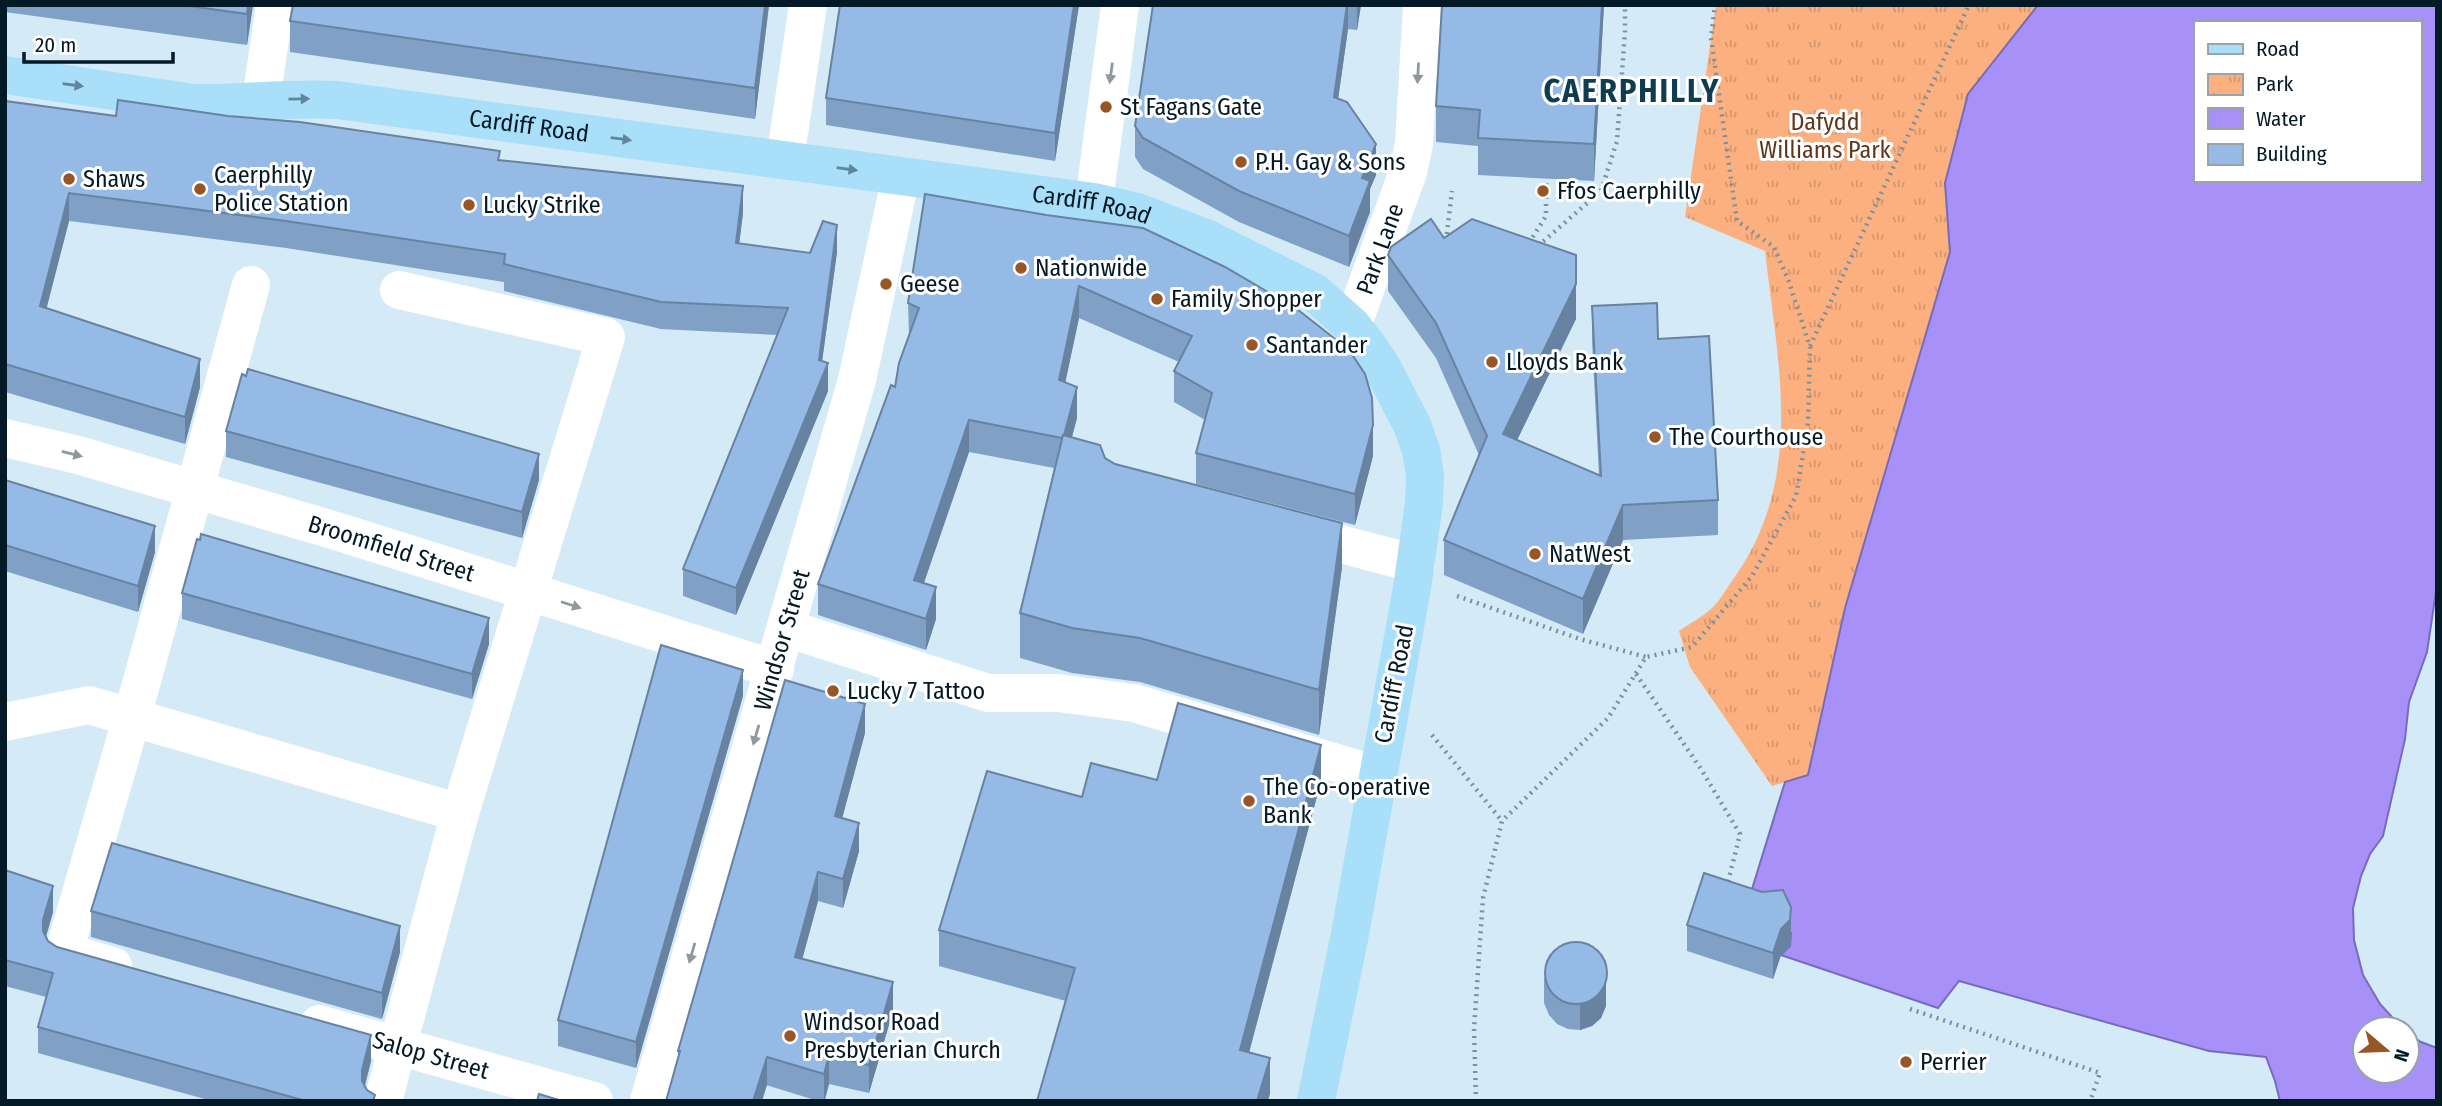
<svg xmlns="http://www.w3.org/2000/svg" width="2442" height="1106" viewBox="0 0 2442 1106" font-family="'Fira Sans Condensed',sans-serif">
<defs>
<pattern id="park-tufts" width="24" height="20" patternUnits="userSpaceOnUse" patternTransform="scale(1.75)"><rect width="24" height="20" fill="#fcaf7f"/><path d="M3 7l-1-3M5 7V3M7 7l1-3M15 17l-1-3M17 17v-4M19 17l1-3" fill="none" stroke="#d6966e"/></pattern>
</defs>
<rect width="100%" height="100%" fill="#d4eaf7"/>
<!-- park -->
<path fill="url(#park-tufts)" d="M1716,5H2038L1968,94L1945,183L1950,252L1845,608L1808,775L1772,786L1690,667L1679,631C1690,623 1704,616 1713,607C1721,599 1726,589 1732,581C1806,479 1778,366 1765,251L1685,217Z"/>
<!-- water -->
<path fill="#a890f9" stroke="#766cb9" stroke-width="2" fill-rule="evenodd" d="M2038,5H2437V585L2427,652L2409,702L2405,739L2383,836L2370,854L2361,876L2353,908L2354,940L2363,975L2380,1004L2403,1029H2365V1071H2407V1033L2421,1042L2437,1048V1101H2280L2275,1081L2266,1057L2209,1051L1959,981L1938,1008L1781,955L1790,946L1791,933L1745,912L1785,782L1808,775L1845,608L1950,252L1945,183L1968,94ZM2195,23H2419V180H2195Z"/>
<g fill="none" stroke-linecap="round" stroke-linejoin="round">
<!-- path -->
<g stroke="#7b919e" stroke-width="4.5" stroke-dasharray="2 5" stroke-linecap="butt">
<polyline points="1446,241 1452,191"/>
<polyline points="1529,243 1546,216 1546,178"/>
<polyline points="1538,246 1601,191 1617,141 1625,31 1625,5"/>
<polyline points="1810,346 1969,5"/>
<polyline points="1457,596 1580,639 1646,657"/>
<polyline points="1636,674 1701,769 1740,834 1727,886"/>
<polyline points="1432,735 1502,821"/>
<polyline points="1910,1009 2100,1073 2090,1101"/>
<polyline points="1476,1101 1474,1029 1483,898 1502,821 1608,718 1646,657 1692,647 1752,576 1796,496 1808,423 1810,347 1789,282 1774,247 1737,221 1711,38 1715,5"/>
</g>
<!-- minor -->
<g stroke="#fff" stroke-width="38">
<polyline points="261,100 275,5"/>
<polyline points="785,160 808,5"/>
<polyline points="1094,202 1120,5"/>
<path id="s1" d="M1352,326L1408,172L1414,144L1422,5"/>
<path id="s2" d="M5,438L78,455L336,531L775,669"/>
<polyline points="1292,531 1416,564"/>
<polyline points="786,628 988,693 1058,693 1134,703 1377,775"/>
<polyline points="5,722 89,705 460,813"/>
<polyline points="113,966 64,952 132,717 251,285"/>
<path id="s3" d="M319,1024L594,1101"/>
<polyline points="383,1101 460,813 606,337 399,290"/>
<path id="s4" d="M649,1101L857,380L901,176"/>
</g>
<!-- major -->
<path stroke="#aadffa" stroke-width="38" id="s5" d="M5,75L194,103C242,104 289,97 337,100L1094,202L1137,212L1206,238L1314,292L1352,326L1368,346L1383,369L1412,425L1421,450L1425,476L1424,503L1413,582L1350,934L1316,1101"/>
</g>
<!-- wall -->
<g fill="#80a0c6">
<polygon points="5,5 253,5 247,45 5,12"/>
<polygon points="293,5 769,5 755,119 290,52 290,21"/>
<polygon points="1079,5 1055,161 826,125 826,98"/>
<polygon points="1153,5 1361,5 1357,30 1348,29 1338,99 1376,175 1370,189 1370,212 1349,267 1239,222 1143,169 1135,157 1135,126"/>
<polygon points="1442,5 1604,5 1594,181 1478,175 1478,146 1436,142 1436,106"/>
<polygon points="5,101 116,116 500,160 743,213 739,243 810,253 837,252 822,361 828,391 736,615 683,596 683,569 777,335 661,329 504,291 504,282 286,248 69,221 46,308 200,387 185,444 5,392"/>
<polygon points="1046,215 1373,456 1355,525 1196,484 1196,453 1205,420 1174,402 1174,371 1179,362 1079,318 1065,382 1077,418 1072,437 1115,464 1342,567 1319,735 1140,682 1072,673 1020,658 1020,613 1054,468 969,452 924,583 936,619 926,650 818,615 818,584 895,387 909,335 908,303"/>
<polygon points="1444,238 1576,319 1517,440 1599,475 1592,341 1592,306 1658,339 1718,500 1718,535 1623,540 1583,634 1444,575 1444,540 1479,455 1436,358 1388,291 1388,255"/>
<polygon points="226,431 539,480 522,538 226,457"/>
<polygon points="5,480 155,552 138,612 5,571"/>
<polygon points="182,593 489,644 472,699 182,619"/>
<polygon points="743,696 636,1068 558,1046 558,1020"/>
<polygon points="865,733 842,818 859,851 843,908 818,901 802,959 893,1011 869,1093 829,1084 825,1101 818,1101 678,1058 678,1051"/>
<polygon points="1157,780 1321,781 1249,1053 1270,1094 1066,1001 939,966 939,930 1082,797"/>
<polygon points="5,870 53,912 46,937 48,941 57,947 371,1061 365,1086 375,1101 212,1101 38,1053 38,1027 46,997 5,986"/>
<polygon points="91,911 400,952 382,1019 91,937"/>
<polygon points="1687,925 1791,933 1790,946 1781,955 1773,979 1687,951"/>
<polygon points="1544,978 1606,1006 1601,1018 1592,1026 1580,1030 1568,1029 1557,1024 1549,1015 1544,1003"/>
</g>
<!-- shaded-wall -->
<g fill="#6882a1">
<polygon points="248,5 253,5 247,45 247,14"/>
<polygon points="765,5 769,5 755,119 755,88"/>
<polygon points="1074,5 1079,5 1055,161 1055,133"/>
<polygon points="1347,5 1348,5 1348,29 1334,128 1334,97"/>
<polygon points="1357,5 1361,5 1357,30"/>
<polygon points="1602,5 1604,5 1594,181 1594,144"/>
<polygon points="1376,144 1376,175 1370,189 1370,212 1349,267 1349,236 1362,178"/>
<polygon points="743,186 743,213 736,270 736,243"/>
<polygon points="69,193 69,221 40,334 40,306"/>
<polygon points="837,225 837,252 819,384 828,363 828,391 736,615 736,588 819,360"/>
<polygon points="1576,255 1576,319 1503,469 1503,434"/>
<polygon points="1079,286 1079,318 1059,412 1059,380"/>
<polygon points="200,359 200,387 185,444 185,417"/>
<polygon points="1077,387 1077,418 1063,470 1063,439"/>
<polygon points="969,420 969,452 914,611 914,580"/>
<polygon points="1373,425 1373,456 1355,525 1355,494"/>
<polygon points="539,454 539,480 522,538 522,512"/>
<polygon points="1623,505 1623,540 1583,634 1583,599"/>
<polygon points="1342,523 1342,567 1319,735 1319,690"/>
<polygon points="155,526 155,552 138,612 138,586"/>
<polygon points="936,587 936,619 926,650 926,619"/>
<polygon points="489,618 489,644 472,699 472,674"/>
<polygon points="743,670 743,696 636,1068 636,1042"/>
<polygon points="865,704 865,733 835,845 835,816"/>
<polygon points="1321,745 1321,781 1240,1086 1240,1050"/>
<polygon points="859,823 859,851 843,908 843,879"/>
<polygon points="818,872 818,901 795,986 795,957"/>
<polygon points="53,886 53,912 43,946 43,920"/>
<polygon points="1791,907 1791,933 1790,946 1781,955 1773,979 1773,953 1781,929"/>
<polygon points="400,926 400,952 382,1019 382,993"/>
<polygon points="1606,980 1606,1006 1601,1018 1592,1026 1580,1030 1580,1004"/>
<polygon points="893,982 893,1011 869,1093 869,1065"/>
<polygon points="371,1035 371,1061 362,1096 362,1070"/>
<polygon points="829,1055 829,1084 824,1101 824,1074"/>
<polygon points="767,1057 767,1085 762,1101 753,1101"/>
<polygon points="1270,1058 1270,1094 1268,1101 1257,1101"/>
</g>
<!-- building -->
<g fill="#95bae6" stroke="#6882a1" stroke-width="2">
<polygon points="182,5 248,5 247,14"/>
<polygon points="293,5 765,5 755,88 290,21"/>
<polygon points="840,5 1074,5 1055,133 826,98"/>
<polygon points="1153,5 1347,5 1334,97 1347,102 1376,144 1362,178 1370,181 1349,236 1239,191 1143,138 1135,126"/>
<polygon points="1442,5 1602,5 1594,144 1478,138 1480,110 1436,106"/>
<polygon points="118,100 228,116 300,122 500,151 498,160 743,186 736,243 810,253 823,221 837,225 819,360 828,363 736,588 683,569 788,308 661,302 504,264 505,254 286,221 69,193 40,306 200,359 185,417 5,364 5,101 116,116"/>
<polygon points="925,194 1046,215 1143,228 1225,267 1297,309 1349,350 1365,374 1372,398 1373,425 1355,494 1196,453 1212,393 1174,371 1192,336 1079,286 1059,380 1077,387 1064,435 1063,435 1062,438 969,420 914,580 936,587 926,619 818,584 891,385 895,387 899,363 919,308 908,303"/>
<polygon points="1431,219 1444,238 1472,219 1576,255 1576,284 1503,434 1601,476 1592,306 1657,303 1658,339 1709,336 1718,500 1623,505 1583,599 1444,540 1487,436 1436,323 1388,255 1391,247"/>
<polygon points="248,369 539,454 522,512 226,431 242,374 246,376"/>
<polygon points="1063,435 1100,445 1105,458 1115,464 1342,523 1319,690 1140,638 1072,628 1020,613"/>
<polygon points="5,480 155,526 138,586 5,545"/>
<polygon points="201,534 489,618 472,674 182,593 197,539 200,540"/>
<polygon points="661,645 743,670 636,1042 558,1020"/>
<polygon points="785,680 865,704 835,816 859,823 843,879 818,872 795,957 893,982 869,1065 829,1055 824,1074 767,1057 753,1101 666,1101 680,1051 678,1051"/>
<polygon points="1178,703 1321,745 1240,1050 1270,1058 1257,1101 1037,1101 1075,968 939,930 987,771 1082,797 1091,763 1157,780"/>
<polygon points="112,843 400,926 382,993 91,911"/>
<polygon points="5,870 53,886 43,920 43,931 48,941 57,947 371,1035 362,1070 362,1081 367,1090 375,1095 373,1101 306,1101 38,1027 53,973 5,960"/>
<polygon points="1704,873 1762,892 1783,890 1791,907 1790,920 1781,929 1773,953 1687,925"/>
<circle cx="1576" cy="973" r="31"/>
<polygon points="539,1094 562,1101 537,1101"/>
</g>
<!-- one-way arrows -->
<defs><path id="oneway-solid" d="M-6-.8H1V-3.2L6.5 0L1 3.2V.8H-6Z" transform="scale(1.75)"/></defs>
<g fill="#8e989d">
<use href="#oneway-solid" transform="translate(1111 73) rotate(98)"/>
<use href="#oneway-solid" transform="translate(1418 73) rotate(93)"/>
<use href="#oneway-solid" transform="translate(72 454) rotate(14)"/>
<use href="#oneway-solid" transform="translate(571 605) rotate(18)"/>
<use href="#oneway-solid" transform="translate(756 735) rotate(106)"/>
<use href="#oneway-solid" transform="translate(692 953) rotate(106)"/>
</g>
<g fill="#5f869a">
<use href="#oneway-solid" transform="translate(73 85) rotate(8)"/>
<use href="#oneway-solid" transform="translate(299 99) rotate(-1)"/>
<use href="#oneway-solid" transform="translate(621 139) rotate(7)"/>
<use href="#oneway-solid" transform="translate(847 169) rotate(8)"/>
</g>
<!-- markers -->
<g fill="#985526" stroke="#fff" stroke-width="2.5">
<circle cx="1106" cy="107" r="7"/>
<circle cx="1241" cy="162" r="7"/>
<circle cx="69" cy="179" r="7"/>
<circle cx="200" cy="189" r="7"/>
<circle cx="1543" cy="191" r="7"/>
<circle cx="469" cy="205" r="7"/>
<circle cx="1021" cy="268" r="7"/>
<circle cx="886" cy="284" r="7"/>
<circle cx="1157" cy="299" r="7"/>
<circle cx="1252" cy="345" r="7"/>
<circle cx="1492" cy="362" r="7"/>
<circle cx="1655" cy="437" r="7"/>
<circle cx="1535" cy="554" r="7"/>
<circle cx="833" cy="691" r="7"/>
<circle cx="1249" cy="801" r="7"/>
<circle cx="790" cy="1036" r="7"/>
<circle cx="1906" cy="1062" r="7"/>
</g>
<g text-anchor="middle" stroke-width="6" stroke-linejoin="round" paint-order="stroke">
<!-- poi labels -->
<g font-size="24" fill="#031925" stroke="#fff" text-anchor="start">
<text x="1120" y="115">St Fagans Gate</text>
<text x="1255" y="170">P.H. Gay &amp; Sons</text>
<text x="214" y="183">Caerphilly<tspan x="214" dy="28">Police Station</tspan></text>
<text x="83" y="187">Shaws</text>
<text x="1557" y="199">Ffos Caerphilly</text>
<text x="483" y="213">Lucky Strike</text>
<text x="1035" y="276">Nationwide</text>
<text x="900" y="292">Geese</text>
<text x="1171" y="307">Family Shopper</text>
<text x="1266" y="353">Santander</text>
<text x="1506" y="370">Lloyds Bank</text>
<text x="1669" y="445">The Courthouse</text>
<text x="1549" y="562">NatWest</text>
<text x="847" y="699">Lucky 7 Tattoo</text>
<text x="1263" y="795">The Co-operative<tspan x="1263" dy="28">Bank</tspan></text>
<text x="804" y="1030">Windsor Road<tspan x="804" dy="28">Presbyterian Church</tspan></text>
<text x="1920" y="1070">Perrier</text>
</g>
<!-- park labels -->
<g font-size="24" fill="#60371b" stroke="#fff">
<text x="1825" y="130">Dafydd<tspan x="1825" dy="28">Williams Park</tspan></text>
</g>
<!-- street labels -->
<g font-size="24" fill="#031925" stroke="#fff">
<text dy="8" stroke="none"><textPath href="#s5" startOffset="528">Cardiff Road</textPath></text>
<text dy="8" stroke="none"><textPath href="#s5" startOffset="1096">Cardiff Road</textPath></text>
<text dy="8" stroke="none"><textPath href="#s1" startOffset="82">Park Lane</textPath></text>
<text dy="8" stroke="none"><textPath href="#s2" startOffset="402">Broomfield Street</textPath></text>
<text dy="8" stroke="none"><textPath href="#s4" startOffset="480">Windsor Street</textPath></text>
<text transform="translate(1394 684) rotate(-79)" y="8">Cardiff Road</text>
<text dy="8" stroke="none"><textPath href="#s3" startOffset="116">Salop Street</textPath></text>
</g>
<!-- district labels -->
<g font-size="32" font-weight="bold" letter-spacing="2" fill="#0f3c51" stroke="#fff">
<text x="1632" y="102">CAERPHILLY</text>
</g>
</g>
<!-- border -->
<rect width="2442" height="1106" fill="none" stroke="#031925" stroke-width="14"/>
<!-- legend -->
<rect x="2194" y="21" width="228" height="161" fill="#ffffff" stroke="#9aa3a8" stroke-width="2"/>
<rect x="2208" y="44" width="35" height="10" fill="#aadffa" stroke="#9aa3a8" stroke-width="2"/>
<text x="2256" y="56" font-size="21" fill="#031925">Road</text>
<rect x="2208" y="74" width="35" height="21" fill="url(#park-tufts)" stroke="#9aa3a8" stroke-width="2"/>
<text x="2256" y="91" font-size="21" fill="#031925">Park</text>
<rect x="2208" y="108" width="35" height="21" fill="#a890f9" stroke="#9aa3a8" stroke-width="2"/>
<text x="2256" y="126" font-size="21" fill="#031925">Water</text>
<rect x="2208" y="144" width="35" height="21" fill="#95bae6" stroke="#9aa3a8" stroke-width="2"/>
<text x="2256" y="161" font-size="21" fill="#031925">Building</text>
<!-- north arrow -->
<g transform="translate(2386 1050) rotate(109)"><circle r="33" fill="#ffffff" stroke="#9aa3a8" stroke-width="2"/>
<path d="M0-5L12 26L0 18L-12 26Z" fill="#985526"/>
<text y="-10" font-size="19" font-weight="bold" text-anchor="middle" fill="#031925">N</text>
</g>
<!-- scale -->
<path d="M24 52v10h149v-10" fill="none" stroke="#031925" stroke-width="3.5"/>
<text x="35" y="52" font-size="21" fill="#031925" stroke="#ffffff" stroke-width="5" paint-order="stroke">20 m</text>
</svg>
